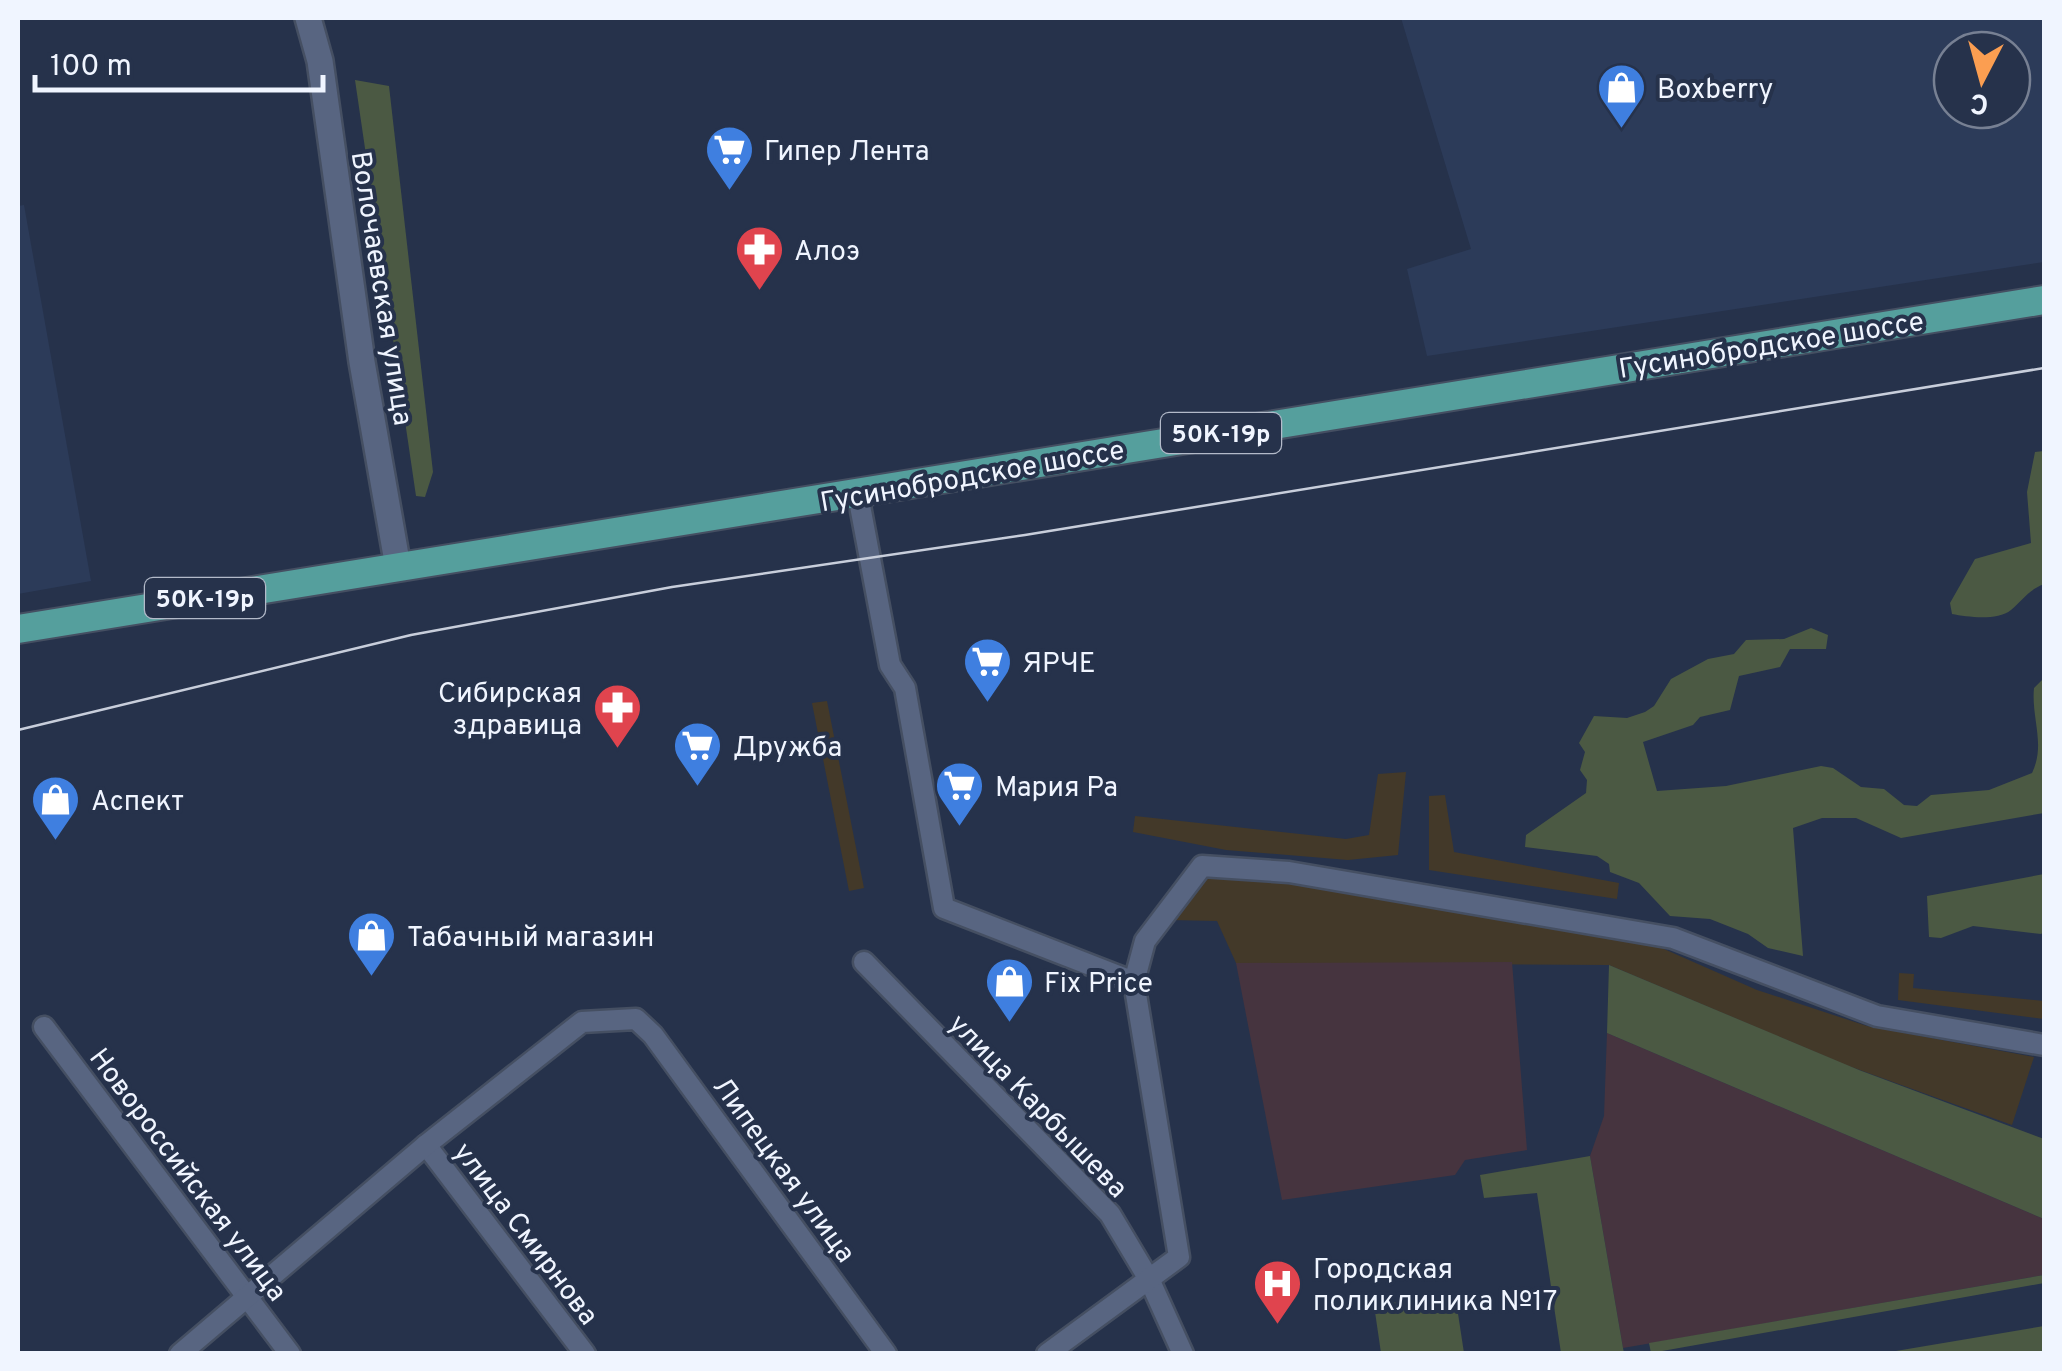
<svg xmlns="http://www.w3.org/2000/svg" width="2062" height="1371" viewBox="0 0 2062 1371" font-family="Overpass,sans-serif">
<rect width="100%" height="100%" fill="#26324b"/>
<!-- built -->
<g fill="#2c3b59" fill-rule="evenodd">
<path d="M1401,18H2044V262L1427,356L1407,269L1471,249ZM1952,50H2012V110H1952Z"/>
<polygon points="24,205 91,581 18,594 18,206"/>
</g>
<!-- industrial -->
<g fill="#433929">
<polygon points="827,701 864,888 849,891 812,703"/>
<polygon points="1406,772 1398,855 1348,860 1226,850 1133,832 1135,816 1346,839 1369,835 1378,774"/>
<polygon points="1445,795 1454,852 1619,883 1617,899 1429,870 1429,796"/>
<polygon points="1203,875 1286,882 1639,938 1757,990 1867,1026 2034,1057 2012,1125 1846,1065 1609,965 1236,963 1217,921 1170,920"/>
<polygon points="1899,973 1914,974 1913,988 2044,1001 2044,1019 1898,1000"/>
</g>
<!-- education -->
<g fill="#46343f">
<polygon points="1512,962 1527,1150 1465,1160 1455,1175 1282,1200 1236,963"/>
<polygon points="1607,1033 2044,1219 2044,1275 1623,1348 1590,1156 1604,1116"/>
</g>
<!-- green -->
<g fill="#4b5943">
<polygon points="355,80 389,86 433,472 425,497 416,496"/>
<path d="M2044,451V584C2027,591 2024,599 2011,610C1997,621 1968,617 1952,614L1950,603L1975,559L2031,543L2027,492L2035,452Z"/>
<path d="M1811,628L1828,635L1826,649H1790L1780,667L1739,676L1730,710L1700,717L1693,725L1643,742L1657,791L1726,786L1821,766L1833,768L1861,787L1884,789L1904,805L1917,806L1931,795L1989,790L2032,773C2046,744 2031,718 2034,688L2044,678V813L1901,838L1856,818H1822L1793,828L1803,956L1768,948L1748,934L1710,919L1670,916L1639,883L1610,872L1609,864L1597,856L1525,847L1526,835L1586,793L1587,780L1580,770L1585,752L1579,743L1594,716L1627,718L1645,712L1654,706L1671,679L1708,659L1734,654L1746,640L1784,639Z"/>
<polygon points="2044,874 2044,932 2041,934 1973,926 1941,938 1929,937 1927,896"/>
<polygon points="1609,965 1859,1070 2044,1139 2044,1219 1607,1033"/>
<polygon points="1590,1156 1623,1348 1624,1353 1561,1353 1537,1193 1484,1198 1480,1175"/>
<polygon points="2044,1275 2044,1283 1651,1353 1649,1343"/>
<polygon points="1455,1294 1464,1353 1381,1353 1374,1305"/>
<polygon points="2044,1326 2044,1353 1884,1353"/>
</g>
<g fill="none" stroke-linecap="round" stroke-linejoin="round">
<defs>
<g id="minor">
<polyline points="858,495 890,665 905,688 944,908 1134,982 1145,941 1202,866 1289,872 1673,938 1877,1016 2044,1045"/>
<polyline points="864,962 1110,1214 1150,1281 1183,1354"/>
<polyline points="44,1027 290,1354"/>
<polyline points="426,1145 585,1354"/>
<polyline points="180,1354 426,1145 582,1022 636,1019 653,1035 886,1354"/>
<polyline points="1047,1354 1179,1257 1134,982"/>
</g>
<polyline id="tertiary" points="308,18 320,61 362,362 398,567"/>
<polyline id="primary" points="18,629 2044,300"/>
</defs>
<!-- minor casing -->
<use href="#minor" stroke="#454f62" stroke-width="25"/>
<!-- tertiary casing -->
<use href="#tertiary" stroke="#454f62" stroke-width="30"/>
<!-- primary casing -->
<use href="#primary" stroke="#454f62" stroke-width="32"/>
<!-- minor -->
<use href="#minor" stroke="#586581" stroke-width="20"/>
<!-- tertiary -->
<use href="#tertiary" stroke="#586581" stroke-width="25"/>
<!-- primary -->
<use href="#primary" stroke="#559f9d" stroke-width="28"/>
<!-- tram -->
<polyline stroke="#c8cedb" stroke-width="2.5" points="18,730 411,635 672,587 1025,535 2044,368"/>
</g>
<!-- icons -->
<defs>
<symbol id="shop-pin" viewBox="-11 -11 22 30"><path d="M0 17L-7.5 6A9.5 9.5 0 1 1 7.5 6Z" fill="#3f7fe0" stroke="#26324b"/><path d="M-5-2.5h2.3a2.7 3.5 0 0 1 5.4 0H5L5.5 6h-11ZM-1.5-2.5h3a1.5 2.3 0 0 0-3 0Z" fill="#fff"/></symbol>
<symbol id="supermarket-pin" viewBox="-11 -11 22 30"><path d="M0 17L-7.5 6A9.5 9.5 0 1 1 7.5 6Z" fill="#3f7fe0" stroke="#26324b"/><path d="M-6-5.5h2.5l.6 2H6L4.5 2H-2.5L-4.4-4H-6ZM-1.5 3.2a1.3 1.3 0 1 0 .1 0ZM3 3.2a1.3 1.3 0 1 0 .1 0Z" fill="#fff"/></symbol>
<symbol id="pharmacy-pin" viewBox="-11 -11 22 30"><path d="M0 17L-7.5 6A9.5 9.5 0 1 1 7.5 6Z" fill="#e0444e" stroke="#26324b"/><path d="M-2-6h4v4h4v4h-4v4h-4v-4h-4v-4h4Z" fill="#fff"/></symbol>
<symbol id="hospital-pin" viewBox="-11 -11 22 30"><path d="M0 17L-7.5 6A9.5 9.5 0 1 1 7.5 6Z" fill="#e0444e" stroke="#26324b"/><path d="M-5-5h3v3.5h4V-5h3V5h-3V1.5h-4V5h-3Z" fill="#fff"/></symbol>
</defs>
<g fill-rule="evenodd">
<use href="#shop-pin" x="1594" y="60" width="55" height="75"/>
<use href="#supermarket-pin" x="702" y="122" width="55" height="75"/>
<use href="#pharmacy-pin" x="732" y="222" width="55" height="75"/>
<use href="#supermarket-pin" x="960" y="634" width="55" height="75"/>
<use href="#pharmacy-pin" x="590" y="680" width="55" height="75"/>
<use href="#supermarket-pin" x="670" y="718" width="55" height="75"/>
<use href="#supermarket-pin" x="932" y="758" width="55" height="75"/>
<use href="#shop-pin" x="28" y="772" width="55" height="75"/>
<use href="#shop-pin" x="344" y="908" width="55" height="75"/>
<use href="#shop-pin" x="982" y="954" width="55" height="75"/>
<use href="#hospital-pin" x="1250" y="1256" width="55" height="75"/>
</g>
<g text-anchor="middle" stroke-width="8" stroke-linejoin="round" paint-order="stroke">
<!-- shield labels -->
<g fill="#26324b" stroke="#b3bac9" stroke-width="2.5">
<rect x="1161" y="413" width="120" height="40" rx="8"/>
<rect x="145" y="578" width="120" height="40" rx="8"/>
</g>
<g font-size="25" font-weight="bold" fill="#f0f5ff">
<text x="1221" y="442">50К-19р</text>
<text x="205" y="607">50К-19р</text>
</g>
<!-- poi labels -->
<g font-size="28" fill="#f0f5ff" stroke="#26324b" text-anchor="start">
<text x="1657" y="98">Boxberry</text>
<text x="764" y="160">Гипер Лента</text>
<text x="794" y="260">Алоэ</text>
<text x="1022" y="672">ЯРЧЕ</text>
<text x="582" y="702" text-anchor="end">Сибирская<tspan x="582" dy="32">здравица</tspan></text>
<text x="733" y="756">Дружба</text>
<text x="995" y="796">Мария Ра</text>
<text x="91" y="810">Аспект</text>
<text x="407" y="946">Табачный магазин</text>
<text x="1044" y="992">Fix Price</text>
<text x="1313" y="1278">Городская<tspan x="1313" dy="32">поликлиника №17</tspan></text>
</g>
<!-- street labels -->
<g font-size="28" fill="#f0f5ff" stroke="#26324b">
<text transform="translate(383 288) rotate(81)" y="10">Волочаевская улица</text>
<text transform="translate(1771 344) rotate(-9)" y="10">Гусинобродское шоссе</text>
<text transform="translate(972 475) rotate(-10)" y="10">Гусинобродское шоссе</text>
<text transform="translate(1039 1105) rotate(46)" y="10">улица Карбышева</text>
<text transform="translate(785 1169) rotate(54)" y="10">Липецкая улица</text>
<text transform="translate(189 1174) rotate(53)" y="10">Новороссийская улица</text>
<text transform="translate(527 1233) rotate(53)" y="10">улица Смирнова</text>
</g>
</g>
<!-- border -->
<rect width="2062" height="1371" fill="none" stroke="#f0f5ff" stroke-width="40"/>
<!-- north arrow -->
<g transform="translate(1982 80) rotate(186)"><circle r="48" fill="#26324b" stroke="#778093" stroke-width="2.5"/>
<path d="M0-8L18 38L0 25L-18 38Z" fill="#fb9e51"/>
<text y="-15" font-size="28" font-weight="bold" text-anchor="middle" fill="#f0f5ff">С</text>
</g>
<!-- scale -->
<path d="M35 75v15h288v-15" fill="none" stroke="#f0f5ff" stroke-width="5"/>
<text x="50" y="75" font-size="30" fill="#f0f5ff" stroke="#26324b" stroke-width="8" paint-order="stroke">100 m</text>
</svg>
